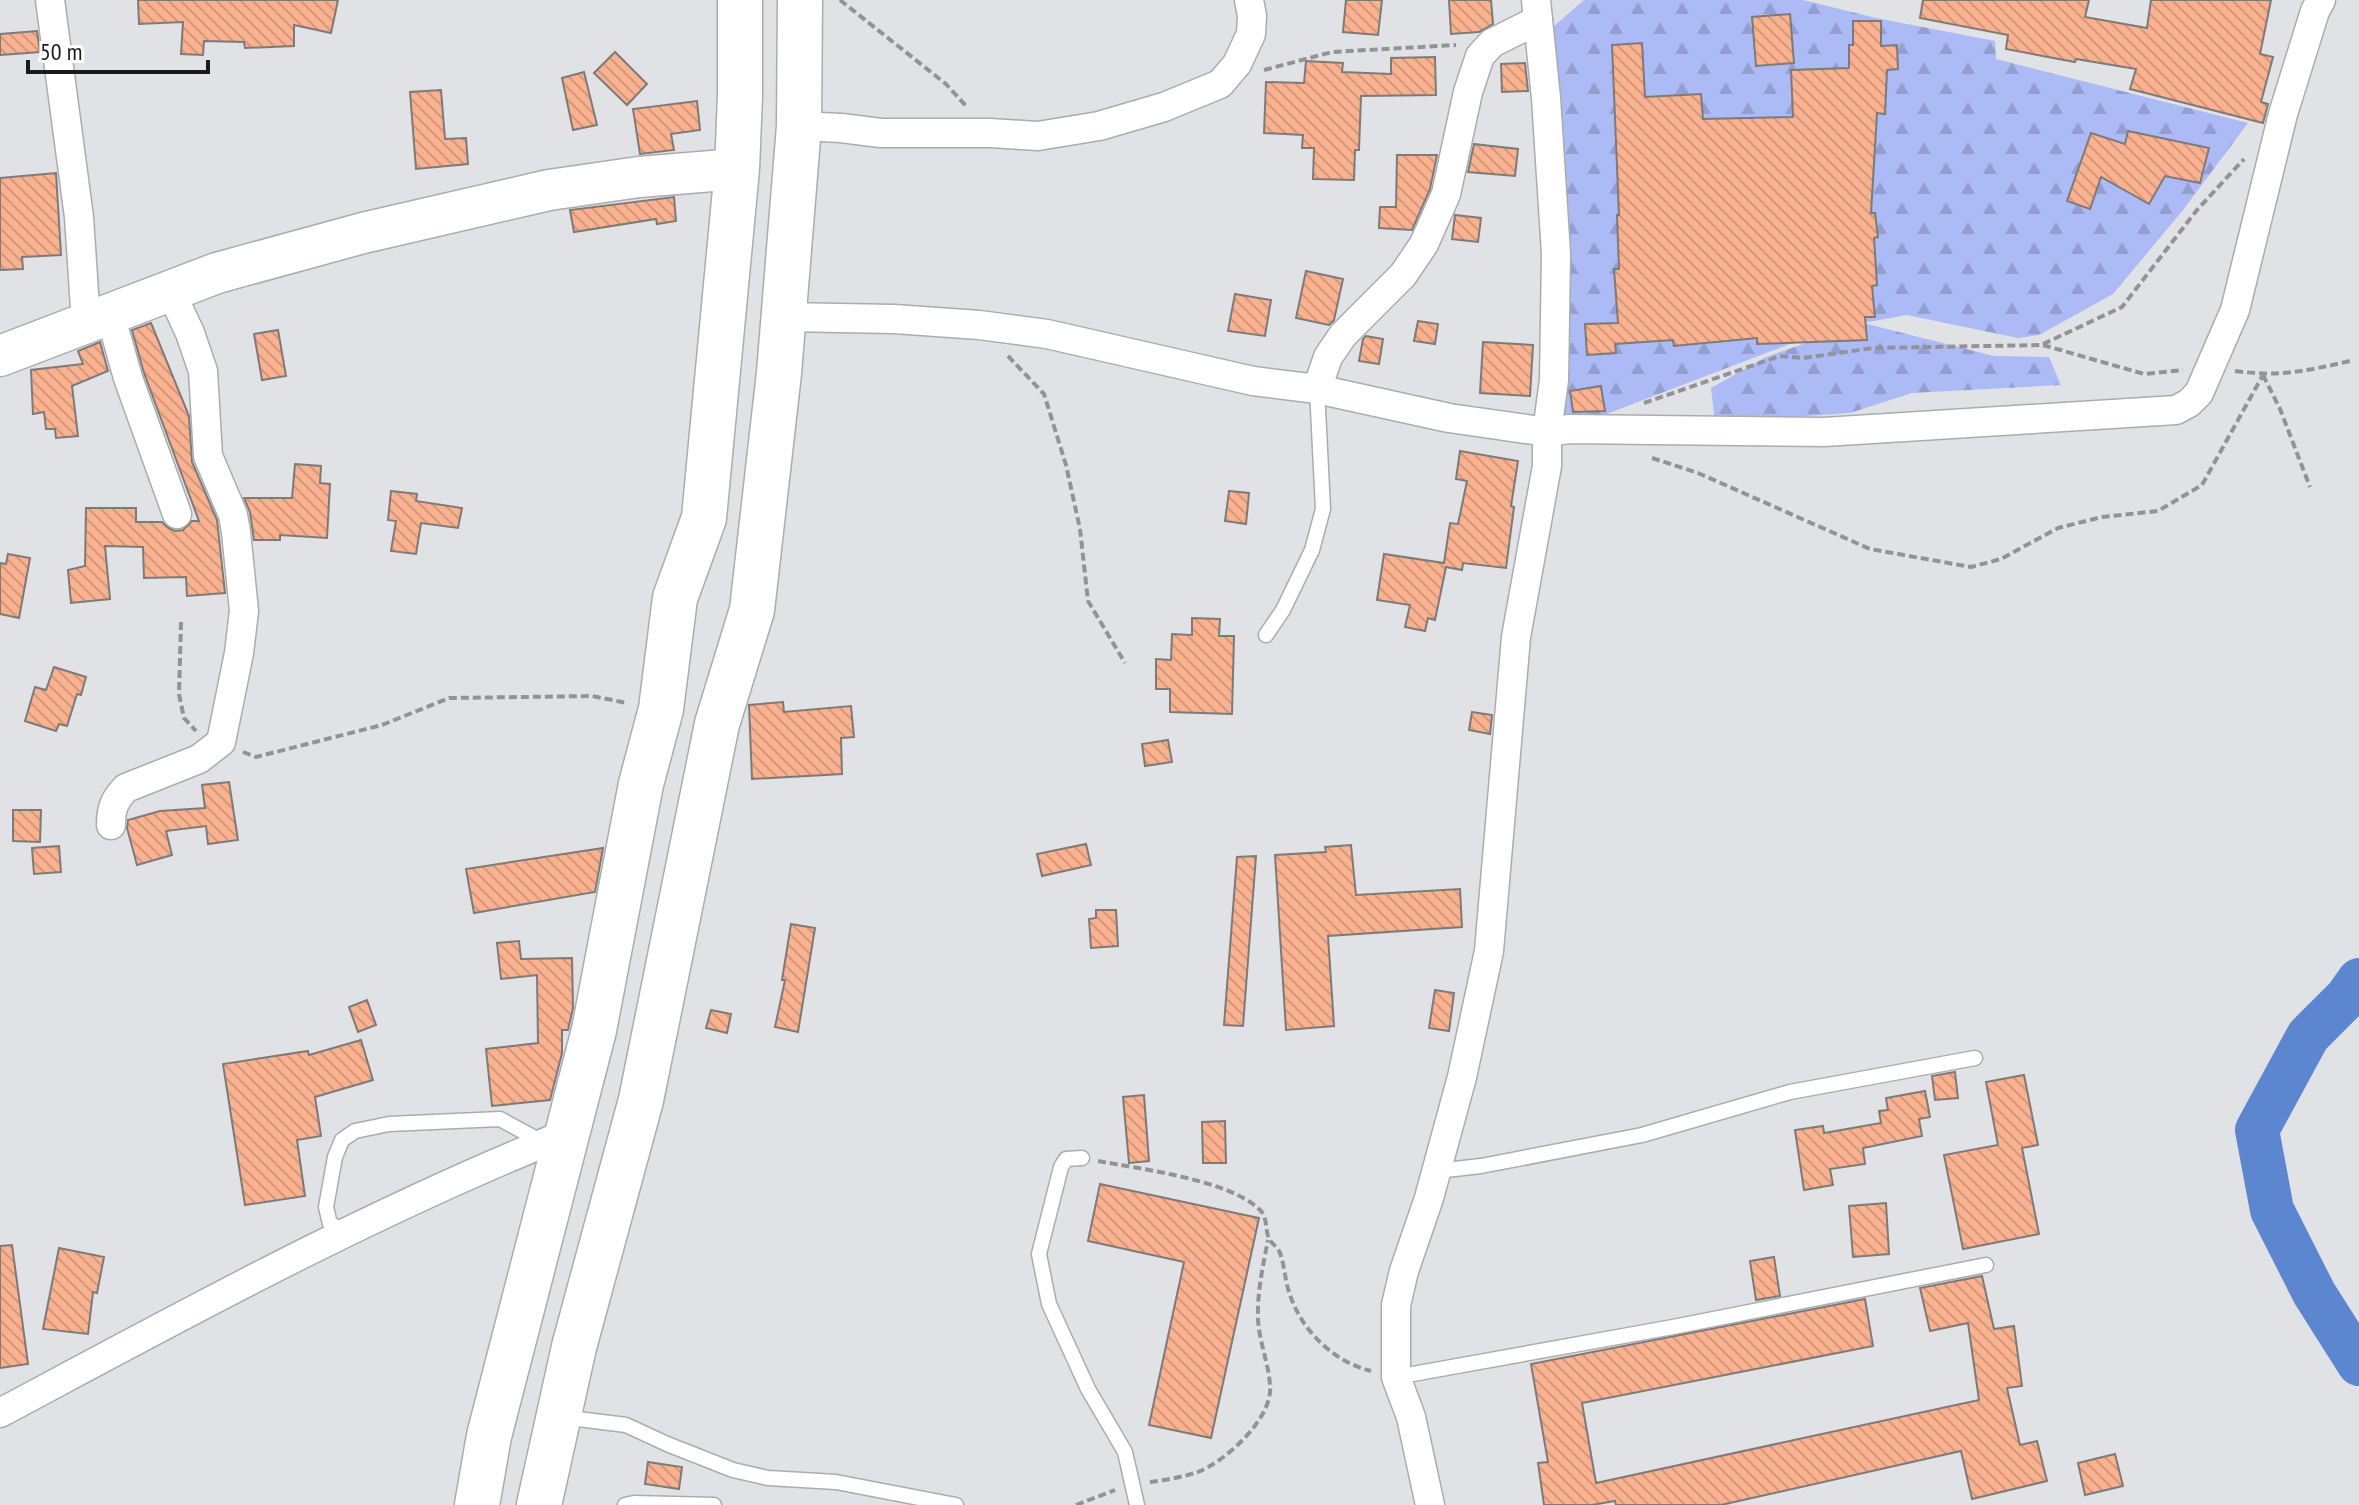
<svg xmlns="http://www.w3.org/2000/svg" width="2359" height="1505" viewBox="0 0 2359 1505" font-family="'PT Sans Narrow',sans-serif">
<defs>
<pattern id="forest-firs" width="22" height="20" patternUnits="userSpaceOnUse" patternTransform="scale(2)"><rect width="22" height="20" fill="#acbaf5"/><path d="M5 1l3.5 6h-7zM16 11l3.5 6h-7z" fill="#939fd1"/></pattern>
<pattern id="building-back-hatch" width="6" height="6" patternUnits="userSpaceOnUse" patternTransform="scale(2)"><rect width="6" height="6" fill="#f9b18f"/><path d="M-1 5l2 2M0 0l6 6M5-1l2 2" fill="none" stroke="#d5987b"/></pattern>
</defs>
<rect width="100%" height="100%" fill="#e1e2e6"/>
<!-- forest -->
<polygon fill="url(#forest-firs)" points="1584,0 1803,0 1876,18 1995,41 1996,59 2248,123 2183,210 2113,294 2039,335 2018,338 1907,315 1863,323 1994,356 2049,357 2061,385 1912,393 1850,413 1715,423 1711,388 1766,357 1857,325 1832,328 1575,426 1553,425 1559,163 1553,27"/>
<g fill="none" stroke-linecap="round" stroke-linejoin="round">
<!-- river -->
<polyline stroke="#5c87d0" stroke-width="44" points="2359,980 2347,997 2308,1036 2257,1130 2272,1210 2314,1293 2359,1364"/>
</g>
<!-- building -->
<g fill="url(#building-back-hatch)" stroke="#7e7a78" stroke-width="2">
<polygon points="138,0 338,0 331,33 294,25 294,46 245,48 244,42 204,41 203,55 181,54 183,22 139,24"/>
<polygon points="1346,0 1382,0 1378,35 1343,32"/>
<polygon points="1449,0 1491,0 1493,24 1479,32 1451,34"/>
<polygon points="1923,0 2089,0 2085,17 2147,28 2151,0 2271,0 2260,54 2273,57 2261,102 2268,104 2263,123 2130,89 2136,69 2076,59 2075,62 2006,49 2008,35 1920,18"/>
<polygon points="1790,14 1794,63 1756,66 1752,17"/>
<polygon points="1853,21 1881,21 1881,46 1897,45 1898,69 1887,70 1885,114 1877,113 1871,213 1875,213 1878,237 1874,238 1877,285 1872,286 1875,317 1865,317 1867,340 1757,344 1757,338 1674,346 1673,340 1615,344 1616,353 1587,355 1585,324 1618,323 1614,269 1619,269 1617,215 1619,215 1612,45 1642,43 1645,97 1701,94 1703,119 1793,117 1791,70 1849,68 1849,45 1853,45"/>
<polygon points="37,31 40,52 0,55 0,34"/>
<polygon points="615,52 647,84 627,105 594,73"/>
<polygon points="1435,57 1436,95 1361,96 1359,150 1355,150 1354,180 1313,179 1314,148 1302,148 1303,135 1264,133 1266,82 1304,83 1306,61 1343,63 1342,72 1391,74 1391,58"/>
<polygon points="1525,63 1528,91 1502,92 1501,64"/>
<polygon points="584,72 597,125 573,130 562,78"/>
<polygon points="441,90 445,139 466,138 468,164 416,169 410,92"/>
<polygon points="697,101 700,130 671,134 674,150 640,154 633,109"/>
<polygon points="2128,131 2209,148 2200,183 2165,176 2149,204 2101,177 2090,209 2067,201 2091,133 2125,144"/>
<polygon points="1474,144 1518,149 1515,176 1468,172"/>
<polygon points="1397,155 1437,155 1430,189 1412,230 1379,228 1380,207 1396,207"/>
<polygon points="56,173 61,255 22,257 23,269 0,270 0,178"/>
<polygon points="674,197 676,221 657,224 656,219 574,232 570,210"/>
<polygon points="1455,215 1481,218 1478,242 1452,239"/>
<polygon points="1306,271 1343,279 1334,320 1329,325 1296,318"/>
<polygon points="1235,294 1271,300 1265,336 1228,331"/>
<polygon points="1418,321 1438,324 1435,344 1414,341"/>
<polygon points="151,323 189,416 192,462 217,520 225,593 187,596 186,577 144,578 143,547 105,546 110,599 71,603 68,570 85,566 86,508 136,508 136,522 162,522 167,527 175,531 183,530 192,521 199,521 144,373 132,330"/>
<polygon points="278,330 286,376 262,380 254,334"/>
<polygon points="1366,336 1383,339 1379,364 1359,361 1363,339"/>
<polygon points="100,342 108,371 72,386 78,436 56,438 55,429 46,429 44,412 33,414 31,370 83,364 78,351"/>
<polygon points="1483,342 1533,345 1530,396 1480,393"/>
<polygon points="1601,386 1605,411 1573,412 1570,391"/>
<polygon points="1460,451 1518,461 1511,506 1514,507 1506,568 1463,563 1462,570 1446,567 1435,620 1428,618 1425,631 1405,627 1410,605 1377,600 1384,554 1444,563 1450,523 1458,524 1467,481 1456,479"/>
<polygon points="295,464 321,466 320,483 330,484 327,538 280,535 280,540 254,540 250,512 244,498 292,498"/>
<polygon points="391,491 417,494 416,501 462,508 458,528 421,523 416,554 391,551 396,521 388,520"/>
<polygon points="1229,491 1249,493 1246,524 1225,521"/>
<polygon points="8,554 30,558 19,618 0,614 0,563 6,564"/>
<polygon points="1192,618 1220,619 1219,636 1234,636 1232,714 1170,712 1170,689 1156,689 1156,659 1171,660 1172,634 1192,635"/>
<polygon points="54,667 86,677 81,695 77,694 67,726 59,724 56,731 25,721 35,687 46,690"/>
<polygon points="783,702 784,712 851,706 854,737 841,738 842,774 752,779 749,705"/>
<polygon points="1472,712 1492,715 1490,734 1469,730"/>
<polygon points="1168,740 1172,762 1145,766 1142,744"/>
<polygon points="229,782 238,840 208,844 206,826 166,831 172,855 137,865 127,828 128,820 160,811 205,808 202,785"/>
<polygon points="13,810 41,810 40,842 13,841"/>
<polygon points="1086,844 1091,865 1042,876 1037,854"/>
<polygon points="1351,845 1356,895 1460,889 1462,927 1328,936 1334,1026 1286,1030 1275,855 1326,852 1325,847"/>
<polygon points="59,846 61,872 34,874 32,848"/>
<polygon points="603,848 595,892 474,913 466,869"/>
<polygon points="1256,856 1243,1026 1224,1025 1237,857"/>
<polygon points="1096,910 1116,910 1118,946 1091,948 1089,919 1096,918"/>
<polygon points="791,924 815,928 798,1032 775,1027 785,980 782,980"/>
<polygon points="519,941 521,959 572,958 573,1008 568,1030 562,1030 562,1053 550,1100 492,1106 486,1049 538,1043 537,975 501,979 497,943"/>
<polygon points="1435,990 1454,993 1449,1031 1429,1028"/>
<polygon points="367,1000 376,1025 358,1032 349,1007"/>
<polygon points="711,1010 731,1014 727,1033 706,1028"/>
<polygon points="361,1040 373,1080 315,1097 321,1136 297,1140 305,1196 245,1205 223,1064 308,1051 309,1055"/>
<polygon points="1955,1072 1958,1098 1935,1100 1932,1076"/>
<polygon points="2024,1075 2038,1145 2022,1148 2039,1234 1963,1249 1944,1155 1998,1145 1986,1082"/>
<polygon points="1925,1091 1930,1117 1919,1119 1922,1136 1863,1148 1865,1164 1830,1169 1833,1185 1804,1190 1795,1130 1823,1126 1824,1133 1881,1123 1879,1111 1888,1110 1886,1098"/>
<polygon points="1144,1095 1149,1161 1129,1163 1123,1097"/>
<polygon points="1225,1121 1226,1163 1203,1163 1202,1122"/>
<polygon points="1100,1184 1259,1218 1211,1438 1149,1425 1184,1262 1088,1241"/>
<polygon points="1886,1203 1889,1254 1853,1257 1849,1206"/>
<polygon points="12,1245 28,1364 0,1368 0,1246"/>
<polygon points="59,1248 104,1257 97,1293 93,1292 88,1334 43,1329"/>
<polygon points="1774,1257 1780,1296 1756,1300 1750,1261"/>
<polygon points="1982,1276 1994,1329 2014,1326 2022,1386 2007,1388 2020,1445 2037,1441 2047,1481 1972,1499 1961,1451 1721,1505 1616,1505 1615,1501 1592,1505 1544,1505 1538,1463 1548,1462 1531,1364 1865,1299 1873,1346 1582,1403 1596,1483 1979,1400 1968,1323 1930,1331 1920,1288"/>
<polygon points="2115,1454 2123,1486 2085,1495 2078,1463"/>
<polygon points="648,1462 682,1467 679,1489 645,1484"/>
</g>
<g fill="none" stroke-linecap="round" stroke-linejoin="round">
<defs>
<g id="lane">
<polyline points="1266,635 1283,610 1312,550 1323,509 1317,389"/>
<polyline points="1082,1158 1066,1159 1061,1167 1039,1254 1049,1304 1088,1389 1125,1452 1137,1505"/>
<polyline points="1437,1171 1481,1166 1642,1135 1790,1092 1975,1058"/>
<polyline points="348,1232 330,1224 326,1207 335,1157 342,1140 355,1131 389,1124 500,1119 544,1143"/>
<polyline points="1396,1377 1673,1327 1986,1265"/>
<polyline points="562,1417 626,1425 667,1444 733,1470 768,1478 836,1482 956,1505"/>
<polyline points="625,1505 634,1503 714,1505"/>
</g>
<g id="street">
<polyline points="50,0 79,217 86,323"/>
<polyline points="799,126 841,128 881,133 990,133 1038,136 1099,126 1164,107 1220,84 1237,64 1251,34 1252,16 1249,0"/>
<polyline points="110,314 128,378 177,514"/>
<polyline points="784,317 894,319 979,325 1047,334 1253,381 1317,389 1449,418 1547,432 1570,429 1824,432 2176,410 2189,403 2199,393 2235,310 2283,114 2315,11 2321,0"/>
<polyline points="1317,389 1328,357 1343,335 1403,275 1424,244 1446,194 1468,92 1480,56 1492,43 1538,20"/>
<path d="M111,825C111,809 114,800 126,788L199,759L221,742L239,653L244,611L236,532L233,515L208,456L203,371L190,333L170,290"/>
<path d="M0,1413C185,1314 371,1212 566,1134"/>
<polyline points="1430,1505 1411,1417 1396,1377 1396,1305 1404,1271 1429,1198 1462,1077 1489,951 1516,637 1547,466 1547,432 1554,380 1556,254 1546,98 1536,0"/>
</g>
<polyline id="secondary" points="0,356 217,273 363,233 549,190 639,177 737,169"/>
<g id="highway">
<polyline points="477,1505 489,1436 594,1030 641,784 661,709 675,598 704,518 737,169 740,96 740,0"/>
<polyline points="539,1505 574,1347 641,1100 717,724 752,610 779,373 799,126 800,0"/>
</g>
</defs>
<!-- lane casing -->
<use href="#lane" stroke="#aaacb0" stroke-width="17"/>
<!-- street casing -->
<use href="#street" stroke="#aaacb0" stroke-width="31"/>
<!-- secondary casing -->
<use href="#secondary" stroke="#aaacb0" stroke-width="43"/>
<!-- highway casing -->
<use href="#highway" stroke="#aaacb0" stroke-width="47"/>
<!-- path -->
<g stroke="#939397" stroke-width="4" stroke-dasharray="8 4" stroke-linecap="butt">
<polyline points="840,0 946,84 966,106"/>
<polyline points="1264,70 1332,52 1456,45"/>
<polyline points="2043,345 2144,374 2183,370"/>
<polyline points="1008,356 1044,394 1066,465 1080,529 1088,601 1125,663"/>
<path d="M2235,371C2280,377 2306,371 2350,361"/>
<polyline points="2263,375 2280,409 2310,487"/>
<polyline points="1644,403 1780,356 1804,358 1873,348 2041,345 2122,307 2197,210 2244,159"/>
<polyline points="1652,458 1698,473 1870,549 1971,567 2001,559 2058,528 2102,517 2158,511 2202,485 2263,375"/>
<polyline points="181,622 179,694 184,718 196,731"/>
<polyline points="243,752 256,757 382,725 449,698 592,696 627,703"/>
<path d="M1098,1161C1141,1169 1230,1180 1260,1210C1268,1218 1265,1230 1269,1239C1272,1244 1278,1247 1280,1253C1285,1267 1285,1282 1290,1295C1302,1331 1334,1362 1371,1371"/>
<path d="M1150,1482C1166,1480 1183,1477 1198,1472C1226,1461 1273,1418 1270,1386C1269,1364 1259,1342 1258,1319C1257,1293 1263,1265 1268,1240"/>
<polyline points="1076,1505 1115,1490"/>
</g>
<!-- lane -->
<use href="#lane" stroke="#fff" stroke-width="14"/>
<!-- street -->
<use href="#street" stroke="#fff" stroke-width="28"/>
<!-- secondary -->
<use href="#secondary" stroke="#fff" stroke-width="40"/>
<!-- highway -->
<use href="#highway" stroke="#fff" stroke-width="44"/>
</g>
<!-- scale -->
<path d="M28 60v12h180v-12" fill="none" stroke="#1a1a1c" stroke-width="4"/>
<text x="40" y="60" font-size="24" fill="#1a1a1c" stroke="#ffffff" stroke-width="6" paint-order="stroke">50 m</text>
</svg>
